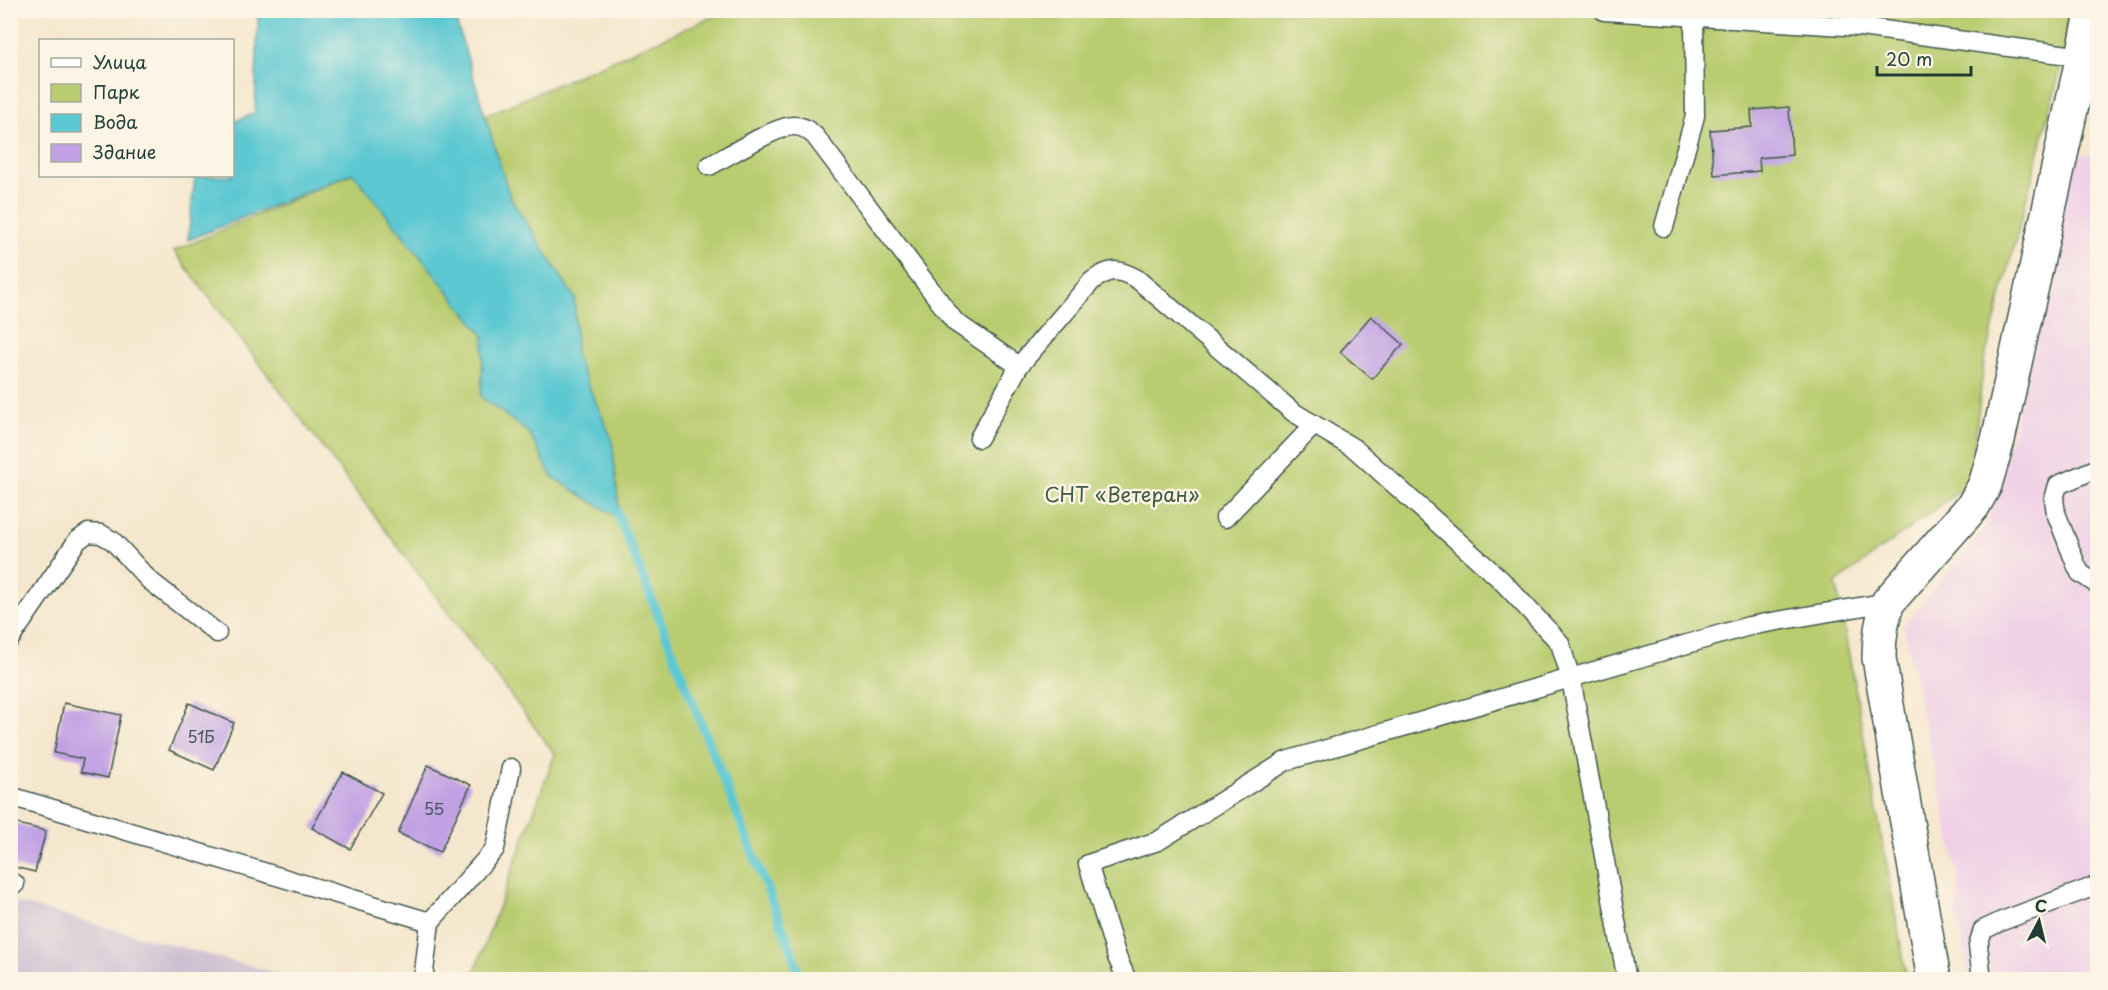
<svg xmlns="http://www.w3.org/2000/svg" width="2108" height="990" viewBox="0 0 2108 990" font-family="'Playpen Sans',sans-serif">
<rect width="100%" height="100%" fill="#fcf5e5"/>
<filter id="ink" filterUnits="userSpaceOnUse"><feTurbulence type="fractalNoise" baseFrequency=".0167" numOctaves="2"/><feDisplacementMap in="SourceGraphic" scale="12" xChannelSelector="R" yChannelSelector="G"/><feConvolveMatrix kernelMatrix="1 2 1 2 8 2 1 2 1" color-interpolation-filters="sRGB"/></filter>
<filter id="wash" filterUnits="userSpaceOnUse"><feTurbulence type="fractalNoise" baseFrequency=".008" numOctaves="4" result="noise"/><feDisplacementMap in="SourceGraphic" scale="24" xChannelSelector="R" yChannelSelector="G"/><feGaussianBlur stdDeviation="1.35" result="paint"/><feColorMatrix in="noise" values="0 0 0 0 0 0 0 0 0 0 0 0 0 0 0 0 0 1.4 0 .05"/><feComposite in="paint" operator="in"/></filter>
<g filter="url(#wash)">
<rect width="100%" height="100%" fill="#f5e7cd"/>
<!-- built -->
<polygon fill="#efd0e6" points="2097,152 2097,979 1969,979 1956,913 1959,880 1903,626 1987,526 2036,342 2073,157"/>
<!-- industrial -->
<polygon fill="#cdbed2" points="10,901 11,901 298,979 11,979"/>
<!-- green -->
<polygon fill="#b9cc6f" stroke="#6c8452" stroke-width="1.5" points="726,11 2069,11 2062,64 1984,361 1970,483 1836,583 1907,979 472,979 555,754 174,251"/>
<!-- water -->
<polygon fill="#5bc8d2" stroke="#3d8283" stroke-width="1.5" points="253,11 453,11 510,197 575,298 576,357 612,439 620,519 552,477 529,433 481,397 484,336 353,173 188,240 195,176 232,176 233,122 255,113 258,18"/>
<g fill="none" stroke-linecap="round" stroke-linejoin="round">
<!-- stream -->
<polyline stroke="#5bc8d2" stroke-width="9" points="616,510 790,946 801,980"/>
</g>
<g id="blocks">
<!-- building -->
<g fill="#c1a1e3">
<polygon points="1789,107 1792,155 1759,158 1760,171 1714,175 1710,130 1752,127 1751,110"/>
<polygon points="1371,316 1403,344 1372,379 1340,352"/>
<polygon points="64,703 121,715 108,778 81,772 83,759 54,753"/>
<polygon points="189,703 234,723 214,770 169,750"/>
<polygon points="428,765 471,785 440,852 398,833"/>
<polygon points="343,772 382,793 350,849 312,828"/>
<polygon points="10,822 46,831 35,872 10,866"/>
</g>
</g>
</g>
<g filter="url(#ink)">
<use href="#blocks" fill-opacity="0" stroke="#3f564b" stroke-width="1.5"/>
<g fill="none" stroke-linecap="round" stroke-linejoin="round">
<defs>
<g id="lane">
<polyline points="1604,11 1861,27 2083,57"/>
<path d="M709,166C727,157 777,125 794,126C803,126 808,130 815,136L955,322L1019,366"/>
<polyline points="1664,227 1695,116 1694,16"/>
<path d="M979,438L1019,366L1092,281C1110,268 1117,268 1137,279L1293,412L1355,449L1501,580L1560,643L1571,679L1627,980"/>
<polyline points="2098,468 2058,485 2054,499 2056,513 2075,562 2080,573 2098,585"/>
<polyline points="1225,518 1314,425"/>
<polyline points="10,639 77,541 88,533 101,534 113,541 149,580 217,633"/>
<polyline points="10,796 430,922 495,849 511,768"/>
<polyline points="10,883 15,884"/>
<polyline points="423,980 430,922"/>
<polyline points="1127,980 1117,957 1088,864 1158,841 1286,761 1749,626 1888,602"/>
<polyline points="1982,980 1978,945 1983,930 2002,921 2098,885"/>
</g>
<path id="street" d="M1934,980L1879,658C1879,638 1881,621 1888,602L1973,506L1985,485L1998,440L2093,10"/>
</defs>
<!-- lane casing -->
<use href="#lane" stroke="#3f564b" stroke-width="21"/>
<!-- street casing -->
<use href="#street" stroke="#3f564b" stroke-width="36"/>
<!-- lane -->
<use href="#lane" stroke="#fff" stroke-width="18"/>
<!-- street -->
<use href="#street" stroke="#fff" stroke-width="33"/>
</g>
</g>
<g text-anchor="middle" stroke-width="5" stroke-linejoin="round" paint-order="stroke">
<!-- number labels -->
<g font-size="16" fill="#485660">
<text x="201" y="743">51Б</text>
<text x="434" y="815">55</text>
</g>
<!-- park labels -->
<g font-size="20" fill="#3e5a40" stroke="#fcf5e5">
<text x="1122" y="502">СНТ «Ветеран»</text>
</g>
</g>
<!-- margin -->
<rect width="2108" height="990" fill="none" stroke="#fcf5e5" stroke-width="36"/>
<!-- legend -->
<rect x="39" y="39" width="195" height="138" fill="#fcf5e5" stroke="#a4ab9e" stroke-width="1.5"/>
<rect x="51" y="58" width="30" height="9" fill="#ffffff" stroke="#a4ab9e" stroke-width="1.5"/>
<text x="93" y="69" font-size="18" fill="#1f3d34">Улица</text>
<rect x="51" y="84" width="30" height="18" fill="#b9cc6f" stroke="#a4ab9e" stroke-width="1.5"/>
<text x="93" y="99" font-size="18" fill="#1f3d34">Парк</text>
<rect x="51" y="114" width="30" height="18" fill="#5bc8d2" stroke="#a4ab9e" stroke-width="1.5"/>
<text x="93" y="129" font-size="18" fill="#1f3d34">Вода</text>
<rect x="51" y="144" width="30" height="18" fill="#c1a1e3" stroke="#a4ab9e" stroke-width="1.5"/>
<text x="93" y="159" font-size="18" fill="#1f3d34">Здание</text>
<!-- north arrow -->
<g transform="translate(2039 921) rotate(7)" stroke="#fcf5e5" stroke-width="4.5" paint-order="stroke">
<path d="M0-4.5L10 22L0 15L-10 22Z" fill="#1f3d34"/>
<text y="-9" font-size="16" font-weight="bold" text-anchor="middle" fill="#1f3d34">С</text>
</g>
<!-- scale -->
<path d="M1877 66v9h94v-9" fill="none" stroke="#1f3d34" stroke-width="3"/>
<text x="1886" y="66" font-size="18" fill="#1f3d34" stroke="#fcf5e5" stroke-width="4.5" paint-order="stroke">20 m</text>
</svg>
